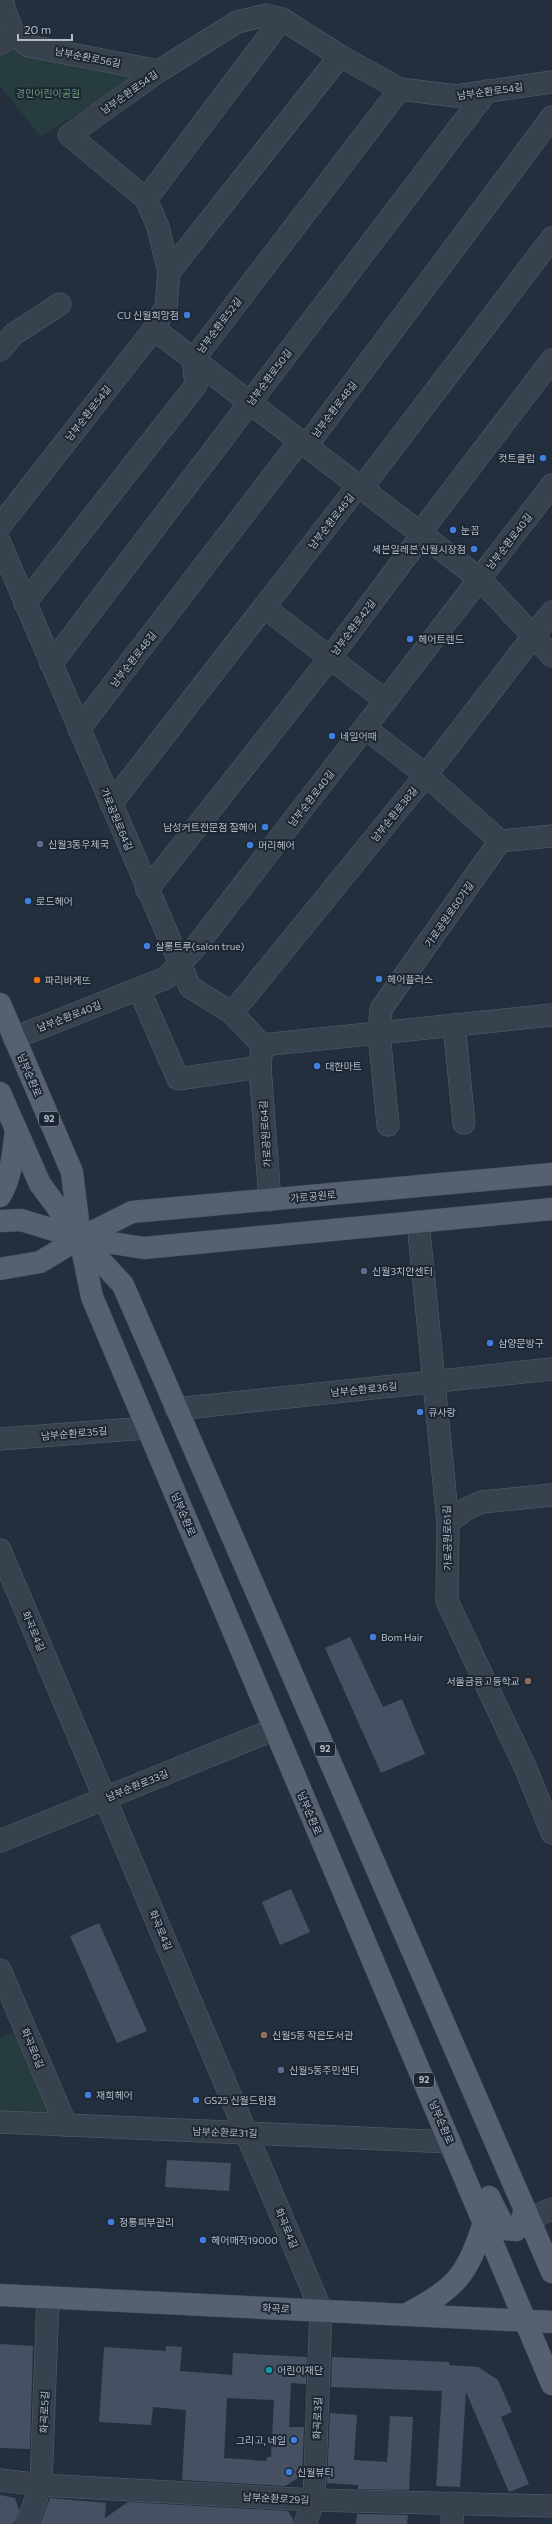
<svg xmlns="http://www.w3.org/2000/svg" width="552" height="2524" viewBox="0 0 552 2524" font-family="Commissioner,'Noto Sans KR',sans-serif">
<rect width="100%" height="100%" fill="#242f3e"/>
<!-- green -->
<g fill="#263c3f">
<polygon points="13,46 136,77 41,137 0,86 0,56"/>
<polygon points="18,2030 55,2117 0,2114 0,2038"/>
</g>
<!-- building -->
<g fill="#455162" fill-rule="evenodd">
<polygon points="350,1637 383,1707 402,1699 425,1754 381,1773 325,1648"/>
<polygon points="291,1889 310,1932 280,1945 262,1902"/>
<polygon points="99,1923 147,2031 117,2043 70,1936"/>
<polygon points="167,2160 231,2163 229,2191 165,2187"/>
<polygon points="0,2344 33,2346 30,2449 0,2448"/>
<path d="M166,2346L182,2347L180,2371L232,2375L233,2353L307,2357L306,2384L291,2383L289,2427H304L302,2476L285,2486L182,2480L186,2410L153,2407L151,2425L99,2422L104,2347L166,2351ZM227,2398L274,2400L271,2457H267L266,2461L224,2458Z"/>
<polygon points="332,2357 449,2362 449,2365 478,2367 498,2380 512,2412 501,2417 529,2484 509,2492 466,2392 460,2487 436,2486 442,2391 331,2387"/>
<polygon points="330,2413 357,2415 354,2460 387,2462 390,2416 413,2417 409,2490 358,2489 358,2485 327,2483"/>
<polygon points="0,2495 15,2498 19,2510 15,2522 12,2524 0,2524"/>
<polygon points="50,2498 106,2503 105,2518 128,2502 288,2511 293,2519 293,2524 40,2524"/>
<polygon points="357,2514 408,2515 407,2524 356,2524"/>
</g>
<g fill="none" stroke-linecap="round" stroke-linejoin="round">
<defs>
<g id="minor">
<polyline points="3,0 4,9 14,34"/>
<polyline points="0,44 14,34 29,46 159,71"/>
<polyline points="146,199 282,19"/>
<polyline points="169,272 340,56"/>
<polyline points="154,329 480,579 552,656"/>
<polyline points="0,350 14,334 60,304"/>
<polyline points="0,526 154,329 166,306 169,272 158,227 146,199 69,135 159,71 237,22 267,15 282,19 340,56 400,89 456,96 552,82"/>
<polyline points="0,543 190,987 232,1013 262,1045 260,1067 270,1200"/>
<polyline points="25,603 196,385 193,360 400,89"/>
<polyline points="264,607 386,701"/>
<polyline points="51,664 487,91"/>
<polyline points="365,728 426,775 500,841"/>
<polyline points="79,729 300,441 310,441 552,117"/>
<polyline points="111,804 358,486 367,481 552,238"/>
<polyline points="147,890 330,658 416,543 420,533 552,360"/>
<polyline points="139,989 178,1079 260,1067"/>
<polyline points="232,1013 426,775 552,612"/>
<polyline points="454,1025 464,1123"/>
<polyline points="14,1038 166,978 194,949 552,485"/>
<polyline points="262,1045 552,1015"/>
<polyline points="388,1125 379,1033 381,1009 500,841 552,836"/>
<polyline points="418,1222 448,1523 447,1601 526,1769 552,1833"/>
<polyline points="176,1409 552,1369"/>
<polyline points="0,1439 147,1428"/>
<polyline points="448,1523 466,1509 482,1502 552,1495"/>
<polyline points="0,1550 321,2310 314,2500 305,2524"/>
<polyline points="0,1841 275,1729"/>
<polyline points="0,1970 66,2125"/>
<polyline points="0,2122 450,2142"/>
<polyline points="529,2219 552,2209"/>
<polyline points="0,2480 41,2485 314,2500 552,2506"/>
<polyline points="27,2524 41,2485 48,2297"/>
<polyline points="452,2524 453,2503"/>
</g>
<g id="major">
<polyline points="0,1004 72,1172 80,1238 92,1297 552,2384"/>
<polyline points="0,1093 40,1184 80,1238 123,1285 552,2272"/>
<path d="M0,1196C12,1176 13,1153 16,1130"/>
<polyline points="0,1221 21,1220 80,1238 144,1248 552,1209"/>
<polyline points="0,1269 40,1262 80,1238 132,1212 552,1174"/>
<polyline points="489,2197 505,2229 516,2230 520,2226 525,2209"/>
<polyline points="0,2295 552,2322"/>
<path d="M407,2314C456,2288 468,2275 484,2222"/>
</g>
</defs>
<!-- minor casing -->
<use href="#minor" stroke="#565f6c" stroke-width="23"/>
<!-- major casing -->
<use href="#major" stroke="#414a57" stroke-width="23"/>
<!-- minor -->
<use href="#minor" stroke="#38414e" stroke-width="22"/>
<!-- major -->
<use href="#major" stroke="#56606e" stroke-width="22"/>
</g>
<!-- markers -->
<g fill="#3f7fe0" stroke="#1d2633" stroke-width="1.5">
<circle cx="187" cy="315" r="4"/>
<circle cx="543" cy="458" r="4"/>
<circle cx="453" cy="530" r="4"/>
<circle cx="474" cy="549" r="4"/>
<circle cx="410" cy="639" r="4"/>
<circle cx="332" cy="736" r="4"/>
<circle cx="265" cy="827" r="4"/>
<circle cx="250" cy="845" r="4"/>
<circle cx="28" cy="901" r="4"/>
<circle cx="147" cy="946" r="4"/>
<circle cx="379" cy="979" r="4"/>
<circle cx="317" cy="1066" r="4"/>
<circle cx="490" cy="1343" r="4"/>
<circle cx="420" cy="1412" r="4"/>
<circle cx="373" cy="1637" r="4"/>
<circle cx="88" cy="2095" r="4"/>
<circle cx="196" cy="2100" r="4"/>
<circle cx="111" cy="2222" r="4"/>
<circle cx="203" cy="2240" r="4"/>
<circle cx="294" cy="2440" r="4"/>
<circle cx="289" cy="2472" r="4"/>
</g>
<g fill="#5c6f8a" stroke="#1d2633" stroke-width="1.5">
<circle cx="40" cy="844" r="4"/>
<circle cx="364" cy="1271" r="4"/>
<circle cx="281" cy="2070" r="4"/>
</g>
<circle fill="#e8710a" stroke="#1d2633" stroke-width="1.5" cx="37" cy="980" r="4"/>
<g fill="#8d6e63" stroke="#1d2633" stroke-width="1.5">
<circle cx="528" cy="1681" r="4"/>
<circle cx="264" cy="2035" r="4"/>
</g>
<circle fill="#0f9aa8" stroke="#1d2633" stroke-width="1.5" cx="269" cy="2370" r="4"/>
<g text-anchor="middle" stroke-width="4" stroke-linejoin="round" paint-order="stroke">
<!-- shield labels -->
<g fill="#1d2633" stroke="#878f9c" stroke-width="1">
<rect x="39" y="1112" width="20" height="14" rx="3"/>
<rect x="315" y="1742" width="20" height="14" rx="3"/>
<rect x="414" y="2073" width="20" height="14" rx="3"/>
</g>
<g font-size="9" font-weight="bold" fill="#b4bcc9">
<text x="49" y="1122">92</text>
<text x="325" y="1752">92</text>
<text x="424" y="2083">92</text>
</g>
<!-- street labels -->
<g font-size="10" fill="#b4bcc9" stroke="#1d2633">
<text transform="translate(88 57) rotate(11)" y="4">남부순환로56길</text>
<text transform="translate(490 91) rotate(-8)" y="4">남부순환로54길</text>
<text transform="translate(129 92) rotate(-35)" y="4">남부순환로54길</text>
<text transform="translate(219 325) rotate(-53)" y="4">남부순환로52길</text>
<text transform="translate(269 377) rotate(-53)" y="4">남부순환로50길</text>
<text transform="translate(334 409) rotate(-53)" y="4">남부순환로48길</text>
<text transform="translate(88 413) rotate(-52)" y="4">남부순환로54길</text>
<text transform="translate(331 521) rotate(-52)" y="4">남부순환로46길</text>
<text transform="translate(509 541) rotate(-52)" y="4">남부순환로40길</text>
<text transform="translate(353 627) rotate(-53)" y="4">남부순환로42길</text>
<text transform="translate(133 659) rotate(-52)" y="4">남부순환로48길</text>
<text transform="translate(311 798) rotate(-52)" y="4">남부순환로40길</text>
<text transform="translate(394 814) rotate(-51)" y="4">남부순환로38길</text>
<text transform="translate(117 819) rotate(67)" y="4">가로공원로64길</text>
<text transform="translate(449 914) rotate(-55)" y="4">가로공원로60가길</text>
<text transform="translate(69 1016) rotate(-21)" y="4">남부순환로40길</text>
<text transform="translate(30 1075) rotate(67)" y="4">남부순환로</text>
<text transform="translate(265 1134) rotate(-94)" y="4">가로공원로64길</text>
<text transform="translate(313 1196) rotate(-5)" y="4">가로공원로</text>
<text transform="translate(364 1389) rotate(-6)" y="4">남부순환로36길</text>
<text transform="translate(74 1433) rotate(-5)" y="4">남부순환로35길</text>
<text transform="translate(184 1514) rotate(67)" y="4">남부순환로</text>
<text transform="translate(447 1538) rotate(-91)" y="4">가로공원로61길</text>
<text transform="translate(34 1631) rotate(67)" y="4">화곡로4길</text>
<text transform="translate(137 1785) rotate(-22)" y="4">남부순환로33길</text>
<text transform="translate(310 1813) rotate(67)" y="4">남부순환로</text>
<text transform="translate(161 1930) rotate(67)" y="4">화곡로4길</text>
<text transform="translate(33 2048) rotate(67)" y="4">화곡로6길</text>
<text transform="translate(442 2122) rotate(67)" y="4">남부순환로</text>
<text transform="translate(225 2132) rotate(2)" y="4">남부순환로31길</text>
<text transform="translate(287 2228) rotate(67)" y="4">화곡로4길</text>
<text transform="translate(276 2308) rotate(3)" y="4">화곡로</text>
<text transform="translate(44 2412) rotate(-88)" y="4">화곡로5길</text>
<text transform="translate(317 2418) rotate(-88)" y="4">화곡로3길</text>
<text transform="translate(276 2498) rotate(3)" y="4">남부순환로29길</text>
</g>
<!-- park labels -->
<g font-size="10" fill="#6b9a76" stroke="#1d2633">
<text x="48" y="97">경인어린이공원</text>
</g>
<!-- poi labels -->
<g font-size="10" fill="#b4bcc9" stroke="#1d2633" text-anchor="start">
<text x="179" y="319" text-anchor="end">CU 신월희망점</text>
<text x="535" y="462" text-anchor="end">컷트클럽</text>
<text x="461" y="534">눈꼽</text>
<text x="466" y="553" text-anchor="end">세븐일레븐 신월시장점</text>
<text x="418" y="643">헤어트렌드</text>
<text x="340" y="740">네일어때</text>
<text x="257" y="831" text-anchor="end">남성커트전문점 잘헤어</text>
<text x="48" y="848">신월3동우체국</text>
<text x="258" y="849">머리헤어</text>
<text x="36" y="905">로드헤어</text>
<text x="155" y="950">살롱트루(salon true)</text>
<text x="387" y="983">헤어플러스</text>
<text x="45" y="984">파리바게뜨</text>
<text x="325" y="1070">대한마트</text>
<text x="372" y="1275">신월3치안센터</text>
<text x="498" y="1347">삼양문방구</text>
<text x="428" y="1416">큐사랑</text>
<text x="381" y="1641">Bom Hair</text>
<text x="520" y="1685" text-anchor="end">서울금융고등학교</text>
<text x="272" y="2039">신월5동 작은도서관</text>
<text x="289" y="2074">신월5동주민센터</text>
<text x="96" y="2099">재희헤어</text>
<text x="204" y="2104">GS25 신월드림점</text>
<text x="119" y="2226">정통피부관리</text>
<text x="211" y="2244">헤어매직19000</text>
<text x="277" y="2374">어린이재단</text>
<text x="286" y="2444" text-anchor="end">그리고, 네일</text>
<text x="297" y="2476">신월뷰티</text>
</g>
</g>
<!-- scale -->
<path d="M18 34v6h54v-6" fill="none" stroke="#b4bcc9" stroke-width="2"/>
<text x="24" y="34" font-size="12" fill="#b4bcc9" stroke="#1d2633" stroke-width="3" paint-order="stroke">20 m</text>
</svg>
